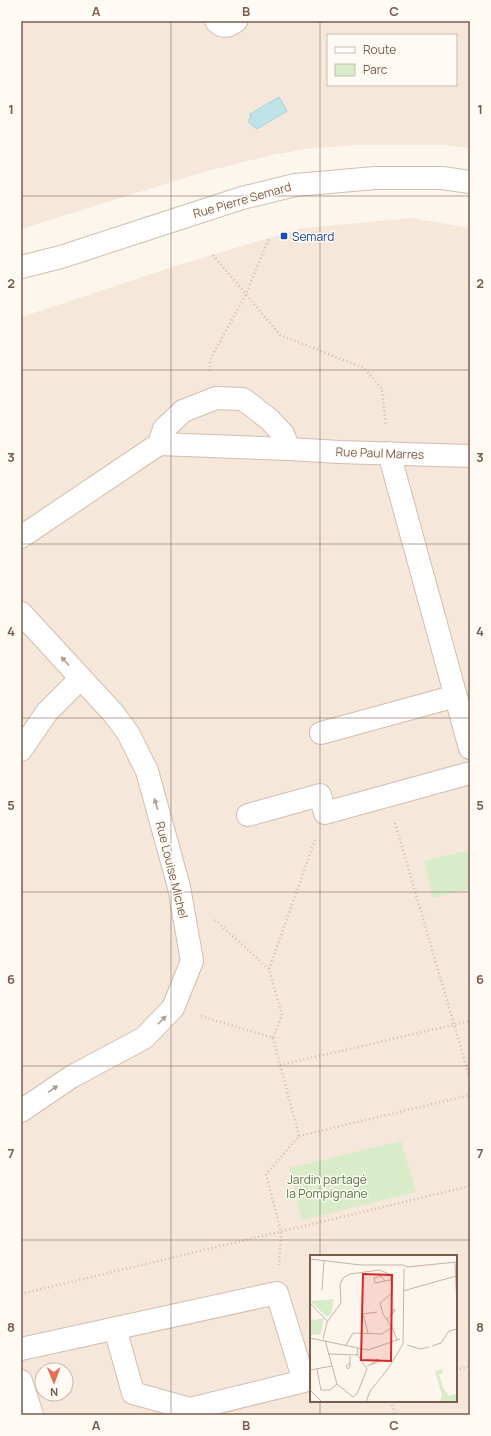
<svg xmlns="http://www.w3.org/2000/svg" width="491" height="1436" font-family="Manrope,sans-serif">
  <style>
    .residential { fill: #f5e8da; fill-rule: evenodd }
    .green { fill: #d8ecc9 }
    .water { fill: #bfe3e8; stroke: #a5d3da }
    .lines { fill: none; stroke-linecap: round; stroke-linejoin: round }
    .minor-casing { stroke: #d1beb0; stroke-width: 24 }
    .path { stroke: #d9b8a5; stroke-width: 2.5; stroke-dasharray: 1 3; stroke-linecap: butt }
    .minor { stroke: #fff; stroke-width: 22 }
    .oneway { fill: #af9d94 }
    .grid { fill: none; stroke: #7a5c4d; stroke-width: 1; stroke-opacity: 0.55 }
    .transit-dot { fill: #1a4fb4; stroke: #fffaf3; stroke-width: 1.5 }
    .labels { text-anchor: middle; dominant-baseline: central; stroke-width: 3; stroke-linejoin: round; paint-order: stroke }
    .street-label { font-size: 12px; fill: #7a5c4d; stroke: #fffaf3 }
    .transit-label { font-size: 12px; fill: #164399; stroke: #fffaf3; text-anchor: start }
    .park-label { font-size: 12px; fill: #537a41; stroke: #fffaf3 }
    .inset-road { fill: none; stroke: #c5b3a7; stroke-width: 1 }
    .view { fill: #d62828; fill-opacity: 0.15; stroke: #d62828; stroke-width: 2 }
    .inset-edge { fill: none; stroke: #7a5c4d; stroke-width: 2 }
    .neatline { fill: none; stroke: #7a5c4d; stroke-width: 1.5 }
    .grid-label { font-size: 13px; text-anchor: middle; font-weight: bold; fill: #7a5c4d }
  </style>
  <rect width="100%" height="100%" fill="#fdf6ec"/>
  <path class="residential" d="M21,21H470V148L444,145H357L306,149L272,155L204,172L21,229ZM328,35H456V85H328Z
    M412,218L470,228V1415H21V317L175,266L302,228ZM311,1256H456V1401H311ZM42,1370H66V1394H42Z"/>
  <path class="green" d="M470,850V889L433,898L424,861Z
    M401,1141L416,1192L302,1220L289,1168Z"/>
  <path class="water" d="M279,97L287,111L257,129L249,123V119L251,117L250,114Z"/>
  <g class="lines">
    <defs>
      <path id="minor" d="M216,21C222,28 229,27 236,21
        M21,267L61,257L242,198L295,185L375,178H442L470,182
        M159,444L164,429L183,411L216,398L243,399L270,420L283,434L289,449
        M389,453L470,748
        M21,537L159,444L289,449L339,452L470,456
        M21,613L114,714L128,733L147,771L179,887L192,961L173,1008L144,1038L71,1077L21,1111
        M321,733L456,696
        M21,750L47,712L81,678
        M248,815L320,795L325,813L470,773
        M21,1349L277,1293L304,1381L190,1409L133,1393L115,1328
        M21,1381L32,1415"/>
    </defs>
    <use href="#minor" class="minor-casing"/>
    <path class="path" d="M213,255L280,335L364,368L382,389L386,426
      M210,371V360L246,294L269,238
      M395,823L470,1079
      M269,969L315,840
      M201,1016L273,1038L282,1015L269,969L215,920
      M273,1038L299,1136L266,1174L281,1232L279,1265
      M280,1065L470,1021
      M299,1136L470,1095
      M21,1294L470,1186
      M456,1370L470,1366
      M391,1401L395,1415"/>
    <use href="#minor" class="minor"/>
  </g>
  <defs><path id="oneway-solid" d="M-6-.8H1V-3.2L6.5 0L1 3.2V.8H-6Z"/></defs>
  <g class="oneway">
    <use href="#oneway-solid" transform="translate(65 661) rotate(-132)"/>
    <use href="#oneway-solid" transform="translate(156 804) rotate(-106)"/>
    <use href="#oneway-solid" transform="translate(162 1020) rotate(-45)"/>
    <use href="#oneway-solid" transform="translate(53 1089) rotate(-35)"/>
  </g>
  <path class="grid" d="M171,21V1415M320,21V1256M21,196H470M21,370H470M21,544H470M21,718H470M21,892H470M21,1066H470M21,1240H470M320,1401V1415"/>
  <rect class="transit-dot" x="280" y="232" width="8" height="8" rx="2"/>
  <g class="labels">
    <g class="street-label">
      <text transform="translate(242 200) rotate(-16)">Rue Pierre Semard</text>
      <text transform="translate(380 453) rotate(2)">Rue Paul Marres</text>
      <text transform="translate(172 870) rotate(76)">Rue Louise Michel</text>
    </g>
    <g class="transit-label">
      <text x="292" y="236">Semard</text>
    </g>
    <g class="park-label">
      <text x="327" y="1179">Jardin partagé<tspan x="327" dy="14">la Pompignane</tspan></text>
    </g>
  </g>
  <g transform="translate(310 1255)">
    <rect width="147" height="147" fill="#fdf6ec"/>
    <path d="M24,44L21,59L17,62L0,46ZM14,63L11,79L0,80V66ZM132,114L133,118L129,119L133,133L139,141L147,139V147H130L132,140L125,116Z" fill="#d8ecc9"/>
    <path class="inset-road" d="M0,4L51,10H93L98,12M145,7L147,53M97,12L147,7M75,26L71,21L64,23L65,28L75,26L81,25M12,35L14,5M93,36L146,21M0,48L17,66M76,65L85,56L84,54L81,60M58,78L53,59L67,57M0,83L58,95L90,84M13,84L17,67L31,48L30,30L33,23L40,19L70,15L79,19L81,25L82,38L70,48L73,59L83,74L87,85M15,85L27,129L43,142L47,139L57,114L47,99L48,93M36,90L43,78L72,79L82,72M97,90L110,94L119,92M122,91L131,88L139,76L147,74M18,99L48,100M40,101V112L38,114L36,111L40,108M57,111L70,106L67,104L61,109M7,114L11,135H20L27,129M0,115L22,111M0,135L12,147M56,147L60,136L78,114L93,89L94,14"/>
    <path class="view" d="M53,19L82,20L81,106L51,105Z"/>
    <rect width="147" height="147" class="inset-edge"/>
  </g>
  <rect width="491" height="1436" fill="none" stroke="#fffaf3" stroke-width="44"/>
  <rect x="327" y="34" width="130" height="52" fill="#fffaf3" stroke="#cabbb1"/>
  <rect x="335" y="47" width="20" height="6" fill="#ffffff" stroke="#cabbb1"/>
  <text x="363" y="54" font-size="12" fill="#7a5c4d">Route</text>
  <rect x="335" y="64" width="20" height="12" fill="#d8ecc9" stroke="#cabbb1"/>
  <text x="363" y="74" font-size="12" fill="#7a5c4d">Parc</text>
  <g transform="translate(54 1382) rotate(179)"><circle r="19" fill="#fffaf3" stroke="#cabbb1"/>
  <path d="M0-3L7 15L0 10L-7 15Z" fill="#e76f51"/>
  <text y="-6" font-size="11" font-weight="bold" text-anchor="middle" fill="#7a5c4d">N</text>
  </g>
  <rect x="22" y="22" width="447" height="1392" class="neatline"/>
  <g class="grid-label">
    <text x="96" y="16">A</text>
    <text x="246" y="16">B</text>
    <text x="394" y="16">C</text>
    <text x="11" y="114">1</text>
    <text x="480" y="114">1</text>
    <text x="11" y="288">2</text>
    <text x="480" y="288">2</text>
    <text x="11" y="462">3</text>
    <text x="480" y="462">3</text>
    <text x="11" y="636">4</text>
    <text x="480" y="636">4</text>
    <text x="11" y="810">5</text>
    <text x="480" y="810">5</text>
    <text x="11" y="984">6</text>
    <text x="480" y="984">6</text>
    <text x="11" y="1158">7</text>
    <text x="480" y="1158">7</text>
    <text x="11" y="1332">8</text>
    <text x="480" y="1332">8</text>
    <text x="96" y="1430">A</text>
    <text x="246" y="1430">B</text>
    <text x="394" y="1430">C</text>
  </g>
</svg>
